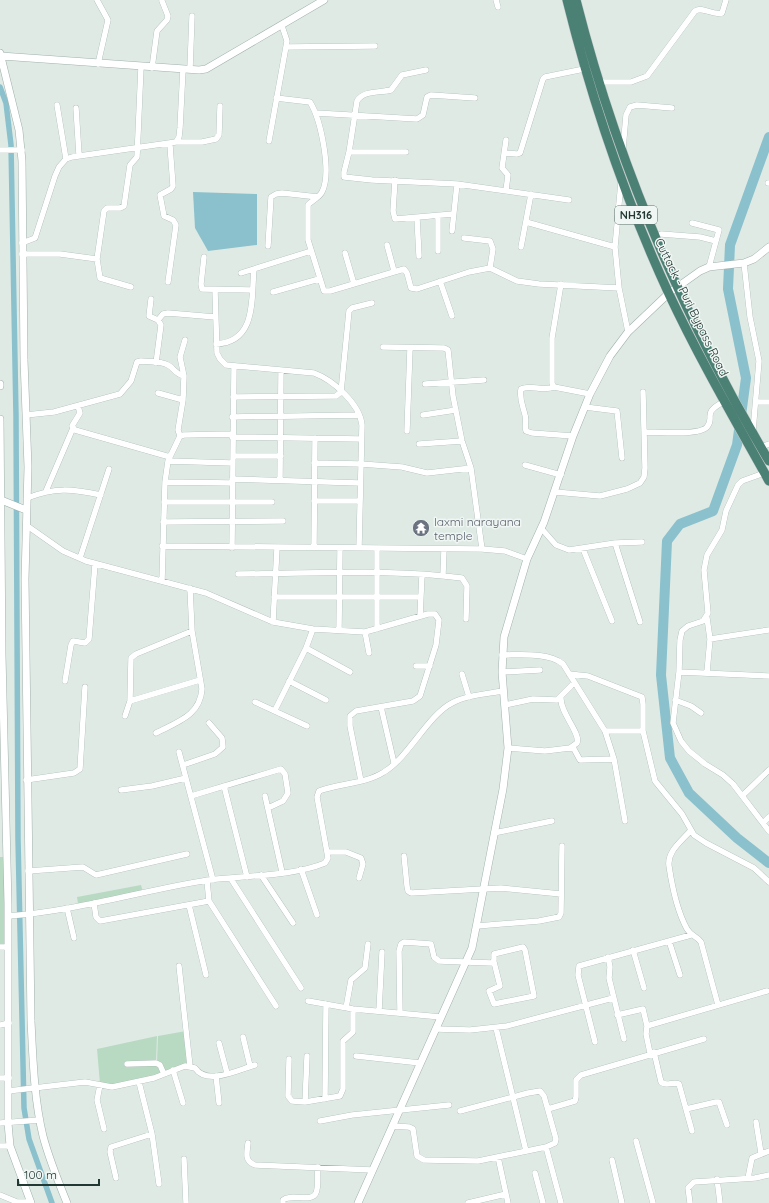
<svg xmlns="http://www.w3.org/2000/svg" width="769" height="1203" font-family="Quicksand,sans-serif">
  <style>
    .green { fill: #b9dac2 }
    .water { fill: #8ac1cc }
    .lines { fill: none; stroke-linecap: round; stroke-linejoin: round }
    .canal { stroke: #8ac1cc; stroke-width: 5.5 }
    .river { stroke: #8ac1cc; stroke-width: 10 }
    .minor-casing { stroke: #a2b1ac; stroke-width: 6 }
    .tertiary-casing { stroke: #a2b1ac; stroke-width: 8 }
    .trunk-casing { stroke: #c1c7c6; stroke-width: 10 }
    .minor { stroke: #fff; stroke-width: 5.5 }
    .tertiary { stroke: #fff; stroke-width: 7 }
    .trunk { stroke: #4b8074; stroke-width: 9 }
    .labels { text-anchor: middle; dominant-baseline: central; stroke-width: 3; stroke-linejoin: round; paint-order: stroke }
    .shield { fill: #f0f6f3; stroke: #5f716d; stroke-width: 1 }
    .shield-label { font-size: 11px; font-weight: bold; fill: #213833 }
    .street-label { font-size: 12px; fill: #213833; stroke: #f0f6f3 }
    .worship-label { font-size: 12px; fill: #5b616d; stroke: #f0f6f3; text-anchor: start }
  </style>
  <rect width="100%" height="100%" fill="#dfeae5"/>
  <path class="green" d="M0,857H4L6,946H0Z
    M141,885L143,892L78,904L77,897Z
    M186,1031L190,1066L164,1073L157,1062L158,1036Z
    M157,1036L156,1062L162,1073L112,1086L100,1084L97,1049Z"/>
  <path class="water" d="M193,192L257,194V245L208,251L195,228Z"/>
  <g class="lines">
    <path class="canal" d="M0,87L6,103L11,145L16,416L18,839L24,1108L29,1139L52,1203"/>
    <path class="river" d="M769,137L730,245L728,289L746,378L737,445L713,511L680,524L667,541L661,675L670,758L689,793L737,838L769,863"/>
    <defs>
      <path id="minor" d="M97,0L108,20L98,64
        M496,0L498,7
        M286,47L375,46
        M152,68L157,31L167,20L168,16L162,1
        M190,69L192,16
        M426,70L402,75L391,90C379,93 364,90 357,101L349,152L344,172V177L372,180L457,184L569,200
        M599,82H631L647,76L695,11C704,6 712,16 722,13L726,0
        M276,98L310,102C321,120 332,173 322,192C319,198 312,200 308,205V240L324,291H330L404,269L407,273L411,288L417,289L469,272L490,268L517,281L539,284L619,288
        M57,105L66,159
        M76,108L79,155
        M316,113L417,119L423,115L427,97L431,95L475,98
        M506,140L502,168L508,175L506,190
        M269,141L287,41L282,26
        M176,142H202L216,139L219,135L220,106
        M623,149L626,115L630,107L637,105L672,108
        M0,150H22
        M349,152H406
        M504,153L517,154L520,153L543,79L545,77L584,69
        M395,180L393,211L395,219L453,214
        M621,182L615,247L619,288L628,332
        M768,183H769
        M417,218L419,256
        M526,222L615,247
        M692,223L719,230L709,267
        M452,231L457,184
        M661,234L700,237L716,241
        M464,238L490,241L493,249L490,268
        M22,243L35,238L55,176L59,167L66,159L72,157L176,142L179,137L180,128L183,69
        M387,245L394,271
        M268,246L271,197L276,194L282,193L318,197
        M521,247L531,194
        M438,251V216
        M345,253L354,284
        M22,254H60L97,259L100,278L131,287
        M204,257L201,284L202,289L252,290
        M97,259L104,211L107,208H120L124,206L130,165L137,157L141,67
        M744,263L750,317L759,361L753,431
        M241,273L311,251
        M440,281L452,316
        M168,282L176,225L173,220L164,216L160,195L171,189L173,186L170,145
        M561,284L552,338V383L554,387L590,394
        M215,290L217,353L220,359L226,365L314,373C333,380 360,404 362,425L359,548
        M273,292L319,279
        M151,299L149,316L158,320L161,325L156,363
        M158,320L163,314L168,313L215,317
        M216,344C257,342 251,299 254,269
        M383,347L444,348L448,350L453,396L462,441L471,468L482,549
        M425,384L484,380
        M554,387C543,392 531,384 521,389C519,399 523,406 525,415C527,420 524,425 526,431L532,433L573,436
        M158,393L183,400
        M233,397L336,396L341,392L349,311L352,308L372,303
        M756,402H769
        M78,406L80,413L72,426L75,430L170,457
        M585,407L617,411L622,458
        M26,415L54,412L120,394L131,381L137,362L141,361C149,362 161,361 168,365C175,369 175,374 184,376
        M423,415L456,410
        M232,417L359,415
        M407,431L410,348
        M645,432C657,432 699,436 707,427C716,416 700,414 725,401
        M180,436L178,430L183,400L184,376L180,357L185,340
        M232,437L361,439
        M419,444L462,441
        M761,447L769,444
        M233,456H281
        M168,461L232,463
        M314,463L361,464L402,467L427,473L471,468
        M525,465L561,475
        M764,473L742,481L738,485L726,511L722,530L707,555L704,570L708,613L703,621L688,626L682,631L680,640L679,672L673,723L681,741L689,751L705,764L723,775L733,784L769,831
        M232,479L360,483
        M280,480L281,370
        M165,482L232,483
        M46,491L73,428
        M555,492L600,496L627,489L640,483L644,477L645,468L643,392
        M27,498C56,487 71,489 101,495
        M314,501H360
        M164,502H272
        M163,522L283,521
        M26,525L63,551L86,561L206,593L273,622L313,629L365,632L428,614H435L439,620L436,645L420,696L413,701L356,711L350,716V726L361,781
        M541,528L556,545L569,550L615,543L642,542
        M615,543L640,622
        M162,546L482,549L505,551L527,559
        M232,548L234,367
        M314,548L315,438
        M377,548V629
        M583,549L612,621
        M80,558L109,469
        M238,574C311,574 390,568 462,578L467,586L466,619
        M443,575L444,549
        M162,581L165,482L168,461L180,436L184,435L232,434
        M274,597H421
        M420,616L422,575
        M707,618L710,639L707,672
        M273,622L277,548
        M339,630L340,548
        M365,632L369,653
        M710,639L769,630
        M306,648L350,672
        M502,655C520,655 548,652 563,664L605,731L614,759L625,821
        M416,666H430
        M502,672L540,670
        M679,672L769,676
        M462,674L469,697
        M569,674L588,676L642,697L643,704V731L655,781L682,814L694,835L706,843L754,868L769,882
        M65,681L71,645L73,641L85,643L89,639L95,564
        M289,681L326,700
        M561,698C560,713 581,733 577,743L570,748
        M675,700L691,706L701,713
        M130,701L200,680
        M255,702L307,726
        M505,705L533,699L557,700L574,683
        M381,707L394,763
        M275,710L306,648L313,629
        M125,716L130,701L131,658L136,654L192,631
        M605,731H643
        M156,733C177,722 200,716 202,689L192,631L190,588
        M508,748L545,751L570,748L574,749L580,760L614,759
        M179,752L213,880
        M183,765L215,754L223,747L222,738L209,723
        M26,780L74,773L80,769L85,687
        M224,786L247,877
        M121,790L152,786L186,778
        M191,796L281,769L285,774L288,793L283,801L268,808
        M265,796L282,872
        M742,796L769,770
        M763,823L769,817
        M691,830C682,841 667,851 669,866C672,886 677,911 687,929C691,936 697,936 701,942L718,1005
        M494,833L552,821
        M327,852H346L361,858L363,864L359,878
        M404,856L407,886L408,891L411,893L501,888L561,894
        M301,869L317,915
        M28,871L83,867L96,875L187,854
        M261,875L293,923
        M231,879L301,988
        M207,881L209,901L276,1006
        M94,903L96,917L100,921L209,901
        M189,905L206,975
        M67,908L74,938
        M8,916C75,911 141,891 208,880C244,875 291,877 325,863L328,858L317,797L319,791C340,783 365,784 384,772C408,758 428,715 452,703C467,695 486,694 503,691
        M477,926L539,921L559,917L561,913L562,846
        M669,941L680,975
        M0,947H8
        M633,950L644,988
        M608,957L610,967L609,978L624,1039
        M179,966L190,1066
        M308,1001L353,1009L441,1017
        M346,1008L351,980L365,968L368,944
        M379,1011L382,952
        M400,1013L399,951L401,944L404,942L431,944L434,957L439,961L492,963L494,960V954L523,947L525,950L534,996L494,1004L489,991L500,986L494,962
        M617,1015L643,1009L647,1026
        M0,1025L9,1023
        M496,1028L526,1151
        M436,1029L470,1030L507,1026L613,998
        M243,1037L250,1066
        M595,1042L578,975L579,966L691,935
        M219,1043L227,1073
        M654,1052L661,1082C666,1087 673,1081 679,1084L692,1131
        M650,1053L646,1034L647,1026L767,991
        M356,1056L420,1063
        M289,1059L288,1096L292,1101L305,1102L340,1096L343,1089V1041L353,1032V1009
        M127,1064L156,1063L160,1065L164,1074
        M173,1070L183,1103
        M216,1076L219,1103
        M0,1078H9
        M139,1082L152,1134L159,1184
        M100,1085L97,1100L104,1129
        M8,1091L85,1082L112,1087L154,1078L185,1066L195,1068C207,1086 238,1070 255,1065
        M325,1099L326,1004
        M305,1102L307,1056
        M548,1109L575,1101L576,1097V1080L581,1075L704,1039
        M686,1109L716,1102H719L727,1125
        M320,1121L352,1115L449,1105
        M756,1122L761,1153
        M0,1123L40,1120
        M392,1126L409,1127L413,1129L417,1156L424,1160L478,1161L546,1147L555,1143L556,1139L544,1096L540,1091L528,1093L460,1111
        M636,1141L653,1203
        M248,1143C247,1153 244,1161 255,1165L372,1170
        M0,1146H10
        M546,1147L561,1203
        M498,1157L508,1203
        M184,1159L186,1203
        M612,1160L622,1203
        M535,1173L543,1203
        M116,1178L110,1152L111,1147L152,1134
        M748,1178L752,1158L769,1151
        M717,1179L720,1203
        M0,1195L17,1202H31
        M283,1203V1200C291,1193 312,1203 316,1193C319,1186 317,1175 318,1167
        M468,1203L506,1194
        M690,1203L688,1188L694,1182L755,1178L769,1175"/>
      <path id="tertiary" d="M0,53L19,130L22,161L24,360L28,467L25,579L31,1021C33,1059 34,1099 43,1136C49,1159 58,1181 67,1203
        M1,56L199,70L206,69L324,0
        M0,384V386
        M0,419L2,655L8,904V1123L10,1146L31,1203
        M1,500L26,510
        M358,1203L472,948L503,789L508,748L502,672L504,637L527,559L544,522L573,436L590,394L610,356L628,332L669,293L700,271L709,267L744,263L754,259L769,247"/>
      <path id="trunk" d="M567,0C592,101 625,199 669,294C699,358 735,420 769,481
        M576,0C617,162 683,317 769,461"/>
    </defs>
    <use href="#minor" class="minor-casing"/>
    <use href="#tertiary" class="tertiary-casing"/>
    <use href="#trunk" class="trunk-casing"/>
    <use href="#minor" class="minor"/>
    <use href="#tertiary" class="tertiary"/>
    <use href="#trunk" class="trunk"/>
  </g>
  <defs>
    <symbol id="temple-disc" viewBox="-11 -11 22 22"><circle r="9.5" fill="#6b7280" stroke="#f0f6f3"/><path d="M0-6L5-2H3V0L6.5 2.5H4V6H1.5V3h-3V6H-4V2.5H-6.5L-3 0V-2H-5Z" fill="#fff"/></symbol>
  </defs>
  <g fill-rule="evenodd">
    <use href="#temple-disc" x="411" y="518" width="20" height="20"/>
  </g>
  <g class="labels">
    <rect class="shield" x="615" y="206" width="42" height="18" rx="3"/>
    <g class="shield-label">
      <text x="636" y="215">NH316</text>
    </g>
    <g class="street-label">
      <text transform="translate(692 307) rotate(64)">Cuttack - Puri Bypass Road</text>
    </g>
    <g class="worship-label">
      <text x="434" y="521">laxmi narayana<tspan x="434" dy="14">temple</tspan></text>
    </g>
  </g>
  <path d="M18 1179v6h81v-6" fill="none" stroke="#213833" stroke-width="2"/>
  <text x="24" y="1179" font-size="12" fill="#213833" stroke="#f0f6f3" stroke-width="3" paint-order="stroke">100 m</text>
</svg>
